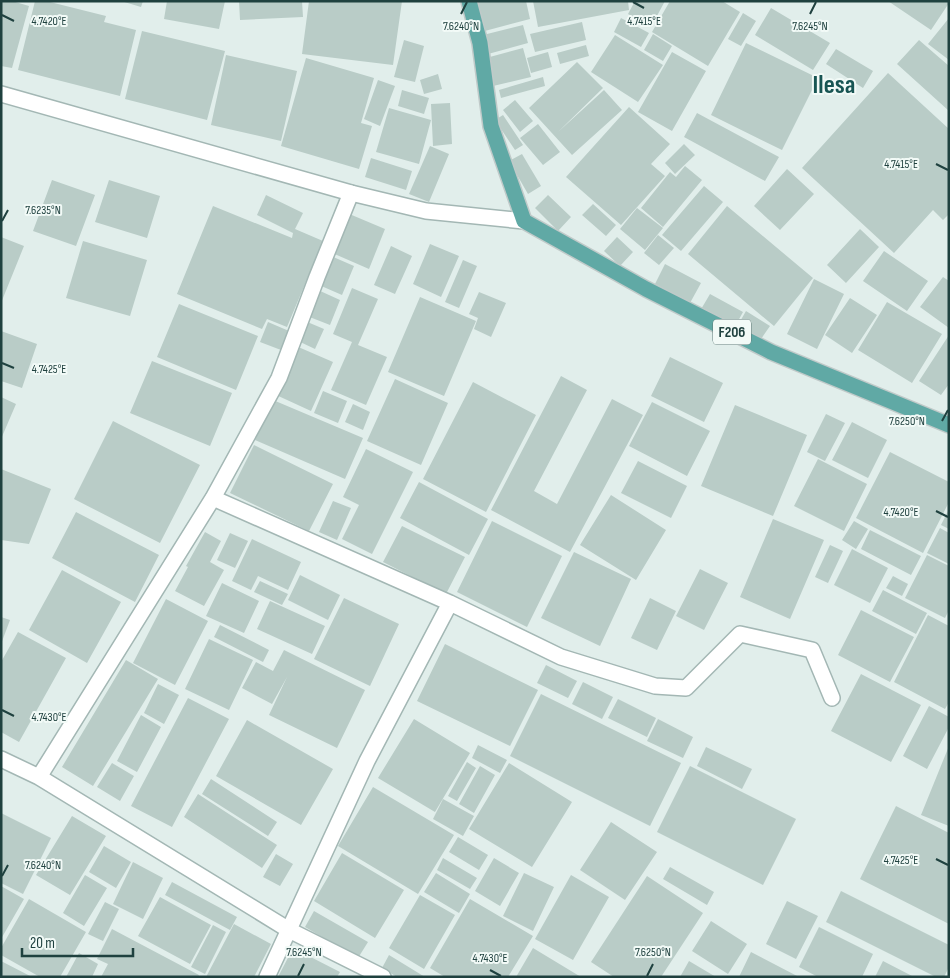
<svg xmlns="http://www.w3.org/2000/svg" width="950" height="978" font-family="'Sofia Sans Condensed',sans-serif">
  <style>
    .building { fill: #b9ccc7 }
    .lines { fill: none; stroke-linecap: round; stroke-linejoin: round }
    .minor-casing { stroke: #a3b7b4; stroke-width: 18 }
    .tertiary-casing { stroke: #a3b7b4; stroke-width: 18 }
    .primary-casing { stroke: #c0cac9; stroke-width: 18 }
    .minor { stroke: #fff; stroke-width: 15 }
    .tertiary { stroke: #fff; stroke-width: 15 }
    .primary { stroke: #60a9a5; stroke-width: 15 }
    .ticks { fill: none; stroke: #1f413f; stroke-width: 2 }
    .labels { text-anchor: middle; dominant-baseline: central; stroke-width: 4; stroke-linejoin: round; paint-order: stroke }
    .shield { fill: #f2faf7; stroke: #5e7876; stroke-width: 1 }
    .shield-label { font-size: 15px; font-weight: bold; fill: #1f413f }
    .town-label { font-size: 26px; font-weight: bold; fill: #185553; stroke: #f2faf7 }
    .ticks-label { font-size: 12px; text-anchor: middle; fill: #1f413f; stroke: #f2faf7; stroke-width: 4; stroke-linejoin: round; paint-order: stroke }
  </style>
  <rect width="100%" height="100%" fill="#e1eeeb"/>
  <path class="building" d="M1,1H12L29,6L12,68L1,66Z
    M35,1H46L106,16L104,22L136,30L120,96L18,70Z
    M121,1H143L141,7Z
    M167,1H225L219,29L164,19Z
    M239,1H302L303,17L240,20Z
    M309,1H402L393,65L302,54Z
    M473,1H526L530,19L481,32Z
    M533,1H628L629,10L538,27Z
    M635,1H665L651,27L628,14Z
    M670,1H722L740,12L708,66L652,32Z
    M888,1H949V3L931,30Z
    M771,8L830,43L813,70L755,35Z
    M743,13L756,21L741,46L728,39Z
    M621,18L649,33L641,47L614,32Z
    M949,18V60L928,44Z
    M582,22L586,40L535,52L530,34Z
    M523,25L528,43L488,54L483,35Z
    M142,31L225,51L207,120L125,99Z
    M653,34L672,46L663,61L644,50Z
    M615,35L663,65L638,102L591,72Z
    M404,40L424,46L415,82L394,77Z
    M919,40L949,66V111L897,64Z
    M746,43L818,78L782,150L711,115Z
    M586,45L589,56L560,64L557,53Z
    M523,48L531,77L493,86L486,58Z
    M836,49L873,71L863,88L826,64Z
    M548,52L552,67L531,73L527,58Z
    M672,52L706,71L672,131L638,112Z
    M226,55L297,71L281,141L211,125Z
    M306,58L374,78L361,123L372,126L359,169L281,146Z
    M577,62L603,88L558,132L604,90L622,110L572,155L529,108Z
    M888,73L949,129V214L943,220L933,210L894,253L802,168Z
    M438,74L442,89L424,94L420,80Z
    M543,77L545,86L501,98L499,90Z
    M378,80L395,86L380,126L364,119Z
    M402,90L429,98L424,114L398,106Z
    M515,100L533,121L520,132L503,110Z
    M450,103L452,144L433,146L431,104Z
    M629,107L670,144L651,164L665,176L621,225L566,177Z
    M389,108L431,120L419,164L376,152Z
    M697,113L779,157L765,181L684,137Z
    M503,115L523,145L515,150L495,120Z
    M538,124L560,152L543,165L520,138Z
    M684,144L695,155L675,174L665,163Z
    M430,146L449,154L429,202L409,194Z
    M522,154L541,186L528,194L509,161Z
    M371,158L412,171L406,190L365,177Z
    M685,166L702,180L663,227L641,208L670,172L676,177Z
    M787,169L814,194L780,230L754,206Z
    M52,180L95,195L76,246L33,231Z
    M109,180L160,196L147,238L95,222Z
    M704,186L723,202L681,251L662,235Z
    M266,195L303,213L295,229L323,241L287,327L267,319L262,329L177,294L213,206L292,238L293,233L257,215Z
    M548,195L571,217L558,231L535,208Z
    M593,204L616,225L606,236L582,215Z
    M727,206L813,278L774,326L688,254Z
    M637,208L663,228L645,250L620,229Z
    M347,213L385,229L369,269L330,252Z
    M860,229L879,247L846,283L827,265Z
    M658,235L674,248L659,265L644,253Z
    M1,237L24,246L1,303Z
    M617,237L633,252L620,266L604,251Z
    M83,241L147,260L130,316L66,298Z
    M430,244L459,256L441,297L413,284Z
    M391,246L412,256L395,294L374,285Z
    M884,251L928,281L907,311L863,281Z
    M331,256L354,266L342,295L319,285Z
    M463,260L477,266L459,308L445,302Z
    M665,264L701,283L690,303L655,284Z
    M943,277L949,281V328L920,307Z
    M814,279L844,294L817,349L787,334Z
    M352,288L378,299L358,345L387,357L366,405L331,390L352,342L333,334Z
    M318,290L340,300L330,325L307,316Z
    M479,292L506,303L491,337L474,329L478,318L469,314Z
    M710,294L743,312L733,330L700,311Z
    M420,297L476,321L444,396L388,372Z
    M850,298L877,315L852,353L825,335Z
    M887,302L942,334L912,383L858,350Z
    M179,304L258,336L236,390L157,357Z
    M746,311L770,326L761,339L738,325Z
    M305,321L324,329L315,349L296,340Z
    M268,322L289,331L281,350L260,342Z
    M1,331L37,344L22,388L1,381Z
    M949,335V384L941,395L919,381Z
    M296,346L333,362L311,411L274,394Z
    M670,357L723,383L704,422L651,396Z
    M152,361L232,393L210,446L130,413Z
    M561,376L587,390L534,491L557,504L612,399L643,415L570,552L491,510Z
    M395,379L448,403L421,465L367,441Z
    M473,382L536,415L486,512L423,479Z
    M323,391L347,401L338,423L314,413Z
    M1,397L16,404L1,439Z
    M273,400L363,438L345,479L255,440Z
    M652,402L710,431L687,476L629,446Z
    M353,404L370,412L363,430L345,422Z
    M735,405L807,435L773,516L701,486Z
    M826,414L845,423L825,461L807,452Z
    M113,421L200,465L160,543L74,499Z
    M852,422L887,440L868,478L832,460Z
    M254,445L333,484L309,531L230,493Z
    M366,449L413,472L372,554L342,539L359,505L343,497Z
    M890,452L949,482V502L923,553L856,518Z
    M818,459L867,484L844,531L794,506Z
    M638,461L687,486L671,518L621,493Z
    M1,469L51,489L29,544L1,540Z
    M419,482L488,519L469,555L400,518Z
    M611,495L666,530L636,580L580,545Z
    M333,501L351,508L337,540L319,532Z
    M949,509V529L941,525Z
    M76,512L159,555L135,602L52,558Z
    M773,519L824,540L790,619L740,597Z
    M492,521L562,556L527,627L457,592Z
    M854,521L868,529L856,549L842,540Z
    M402,526L465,557L446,594L383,562Z
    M940,528L949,533V564L927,553Z
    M870,530L921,556L911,575L861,549Z
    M205,532L221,541L210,562L224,570L204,606L175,591L188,567L186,566Z
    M230,533L248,541L235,568L217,560Z
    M252,539L301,562L288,590L258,576L251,590L232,581Z
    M830,545L843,551L828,583L815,577Z
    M852,549L888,568L870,603L834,585Z
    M574,552L631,579L600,646L541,618Z
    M927,555L949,566V610L945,618L905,598Z
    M700,569L728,583L704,630L676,616Z
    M62,570L121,602L87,663L29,630Z
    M300,575L340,595L328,620L288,600Z
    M893,576L908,584L902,596L886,588Z
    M260,581L288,594L282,605L254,592Z
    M222,583L259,601L244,633L206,616Z
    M883,590L927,613L916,634L872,611Z
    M344,598L399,624L370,686L314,659Z
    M650,598L676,611L657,650L631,638Z
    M166,599L208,621L175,685L133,663Z
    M270,601L325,626L312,654L257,629Z
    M861,610L914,637L890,682L838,655Z
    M928,615L949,626V702L945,709L894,682Z
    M1,617L10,620L1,644Z
    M220,625L269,650L263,662L214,637Z
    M18,632L66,658L19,742L1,732V662Z
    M209,639L253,660L229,710L185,689Z
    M445,644L538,690L510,746L417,701Z
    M284,650L365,690L337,748L269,715L287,677L272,704L242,688L256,662L273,671Z
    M126,660L158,679L93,786L62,767Z
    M546,665L577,681L568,698L537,683Z
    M861,674L921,705L891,762L831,731Z
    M583,682L613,697L602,719L572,704Z
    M158,684L179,695L164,724L144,713Z
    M541,694L681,763L650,826L510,756Z
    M188,698L229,719L172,827L131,806Z
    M618,699L656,718L647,737L608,718Z
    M929,706L949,717V727L927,769L903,756Z
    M141,715L161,727L137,772L117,761Z
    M414,719L470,753L435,812L378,778Z
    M658,719L693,737L683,758L647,741Z
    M247,720L333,769L301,825L216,776Z
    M478,745L507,760L500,773L472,758Z
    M949,746V826L921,815Z
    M706,747L752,769L742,789L697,766Z
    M467,762L476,768L457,801L448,796Z
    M112,763L134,776L120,801L97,787Z
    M509,763L572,802L532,867L469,829Z
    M480,766L495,775L474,813L459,804Z
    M690,766L796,819L763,885L657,832Z
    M211,779L277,822L268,836L202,794Z
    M373,787L454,835L418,894L338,846Z
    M198,794L277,845L262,868L184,817Z
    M443,799L474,816L463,836L433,819Z
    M896,806L949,833V924L860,879Z
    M1,813L51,838L23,894L1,883Z
    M72,816L106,836L70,895L36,875Z
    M611,822L657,852L625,900L580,870Z
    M458,837L488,855L479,870L449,852Z
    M104,846L131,862L116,888L89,872Z
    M342,853L404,890L375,938L314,901Z
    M276,854L293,864L280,886L263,877Z
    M443,858L477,878L470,889L437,870Z
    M494,858L519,873L500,906L475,891Z
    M133,862L163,878L143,919L113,904Z
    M670,867L714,892L707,905L663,879Z
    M436,873L470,894L459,913L424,892Z
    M524,873L554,887L533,931L503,916Z
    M85,875L107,888L84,926L63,913Z
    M571,875L609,897L573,960L535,939Z
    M647,876L703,913L661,977H614L591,962Z
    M172,882L237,917L230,930L165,895Z
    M1,886L24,899L1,939Z
    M841,891L949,945V967L944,977H936L826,922Z
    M420,895L455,915L424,969L389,948Z
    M160,897L211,925L190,964L138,936Z
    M29,899L86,932L60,977H40L1,955V948Z
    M470,899L533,936L508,977H445L430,968Z
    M787,901L818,916L796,959L766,944Z
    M105,902L119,909L103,941L88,934Z
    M314,911L368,942L358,958L305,927Z
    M711,921L747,944L728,974L692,951Z
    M234,924L271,944L254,977H206Z
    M213,925L226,932L205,974L191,967Z
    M819,927L873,954L862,977H818L799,967Z
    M112,929L199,975L198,977H101L108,964L97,959Z
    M293,948L340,972L337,977H278Z
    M533,948L581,977H516Z
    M751,952L799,977H739Z
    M79,953L98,964L92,977H66Z
    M389,955L425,977H397L382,968Z
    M1,961L32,977H1Z
    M689,961L716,977H680Z
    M883,961L914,977H875Z"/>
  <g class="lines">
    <defs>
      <path id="minor" d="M213,498L450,603L561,657L655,686L686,688L740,634L812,650L832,698
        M1,759L39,777L289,930L383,977
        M39,777L213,498L279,378L317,277L351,193
        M267,977L367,761L450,603"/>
      <path id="tertiary" d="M1,94L351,193L426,211L524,221"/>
      <path id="primary" d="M469,1L480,43L491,126L524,221L646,289L771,352L949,425"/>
    </defs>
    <use href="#minor" class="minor-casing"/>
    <use href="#tertiary" class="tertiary-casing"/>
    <use href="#primary" class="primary-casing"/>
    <use href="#minor" class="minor"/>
    <use href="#tertiary" class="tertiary"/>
    <use href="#primary" class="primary"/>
  </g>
  <path class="ticks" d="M633,2L644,8M461,14L467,2M810,14L816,2M2,15L14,21M936,164L948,170M2,221L8,210M2,363L14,368M942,421L948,410M936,511L948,517M2,710L14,716M936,859L948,865M2,876L8,865M490,970L501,976M298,976L304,964M647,976L653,964"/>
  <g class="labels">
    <rect class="shield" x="713" y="319.5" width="38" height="25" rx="4"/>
    <g class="shield-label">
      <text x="732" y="332">F206</text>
    </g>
    <g class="town-label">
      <text x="834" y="85">Ilesa</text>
    </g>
  </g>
  <g class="ticks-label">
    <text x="49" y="25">4.7420°E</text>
    <text x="644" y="25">4.7415°E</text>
    <text x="461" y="30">7.6240°N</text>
    <text x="810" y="30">7.6245°N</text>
    <text x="901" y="168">4.7415°E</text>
    <text x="43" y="214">7.6235°N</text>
    <text x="49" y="373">4.7425°E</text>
    <text x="907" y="425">7.6250°N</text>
    <text x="901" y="516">4.7420°E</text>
    <text x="49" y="721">4.7430°E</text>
    <text x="901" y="864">4.7425°E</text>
    <text x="43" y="869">7.6240°N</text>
    <text x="304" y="956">7.6245°N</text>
    <text x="653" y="956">7.6250°N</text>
    <text x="490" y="962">4.7430°E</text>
  </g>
  <rect width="950" height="978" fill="none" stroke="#1f413f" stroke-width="5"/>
  <path d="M22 948v8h111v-8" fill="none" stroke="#1f413f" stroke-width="2.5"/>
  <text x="30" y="948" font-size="15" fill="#1f413f" stroke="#f2faf7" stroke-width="4" paint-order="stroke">20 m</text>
</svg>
